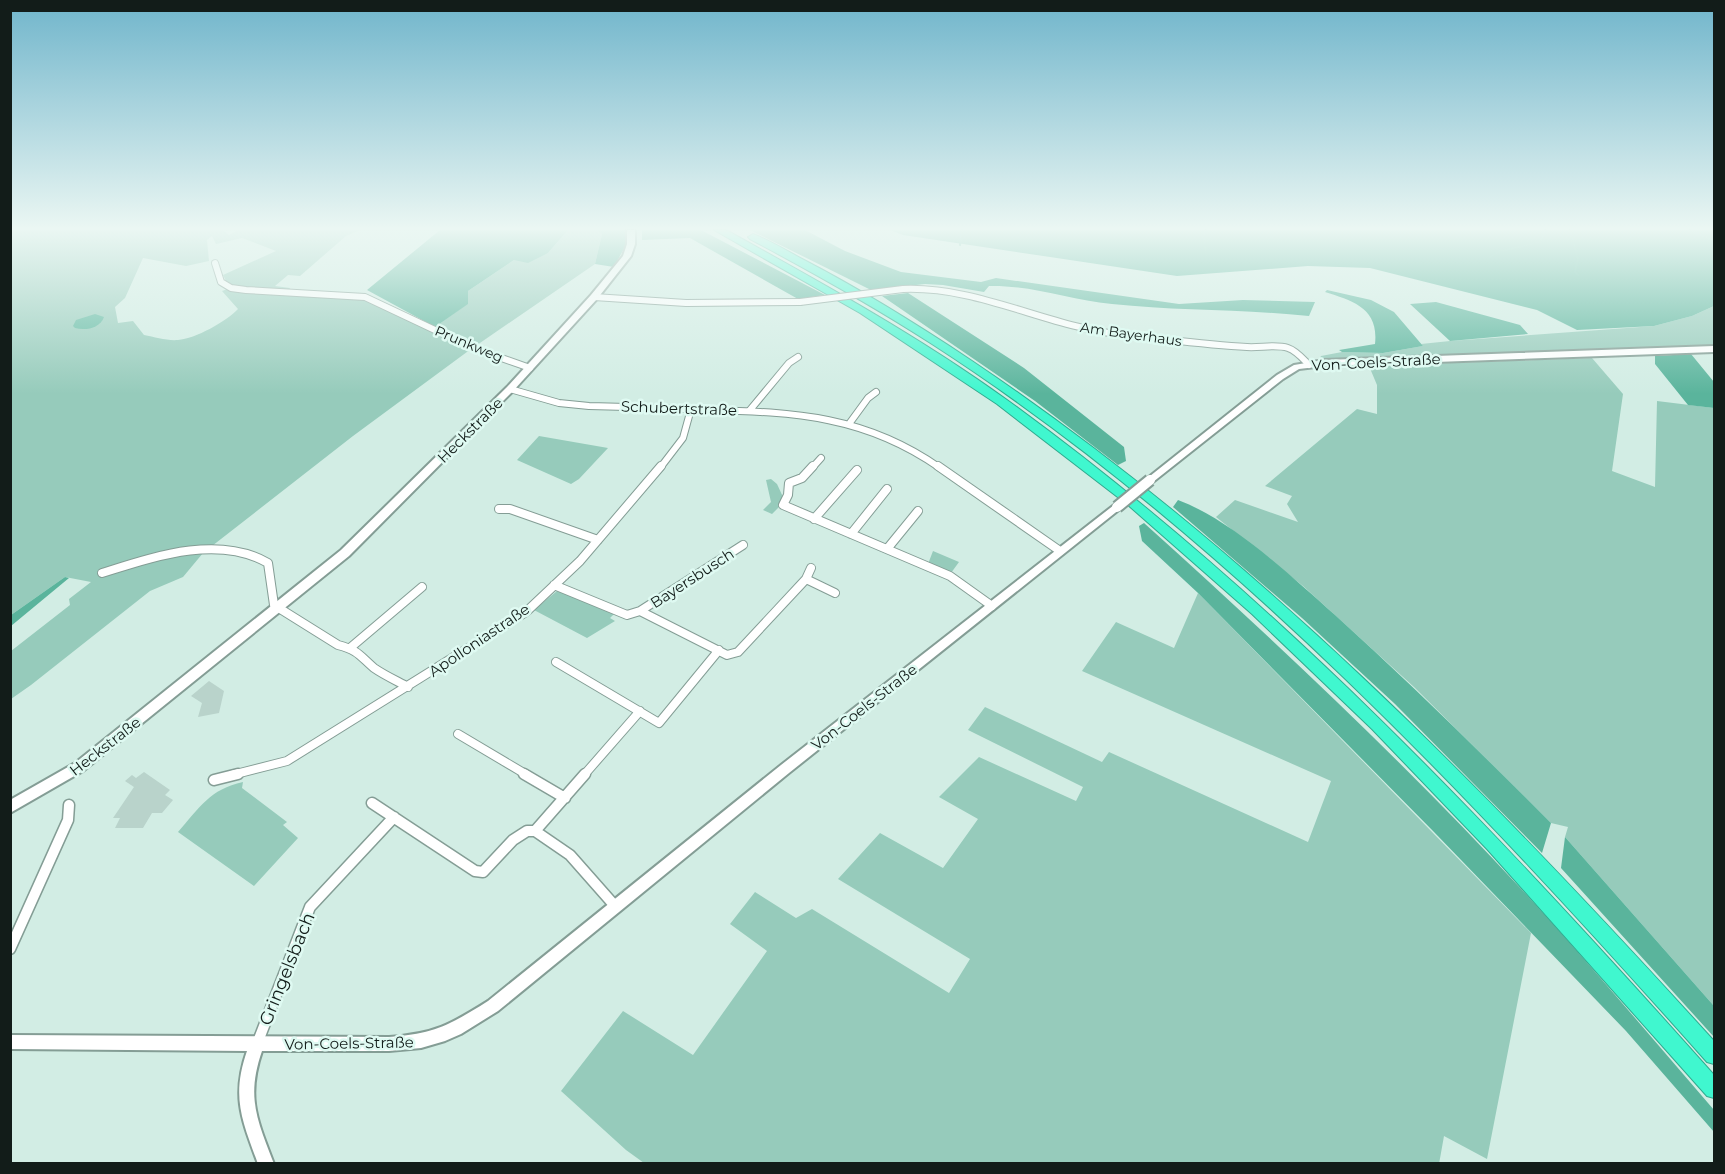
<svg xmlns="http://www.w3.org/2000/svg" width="1725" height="1174" font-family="Montserrat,sans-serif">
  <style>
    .green { fill: #96cbbb; fill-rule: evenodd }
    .forest { fill: #5ab49c }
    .water { fill: #5db79f }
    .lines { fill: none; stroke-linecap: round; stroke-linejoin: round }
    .stream { stroke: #5db79f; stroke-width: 2 }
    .building { fill: #b9d3cb }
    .street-far2-casing { stroke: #849d95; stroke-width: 8 }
    .street-far1-casing { stroke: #849d95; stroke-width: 10 }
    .street-casing { stroke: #849d95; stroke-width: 13 }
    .secondary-casing { stroke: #849d95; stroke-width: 4 }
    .highway-casing { stroke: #30aa8f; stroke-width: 2 }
    .street-far2 { stroke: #fff; stroke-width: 6 }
    .street-far1 { stroke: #fff; stroke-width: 8 }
    .street { stroke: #fff; stroke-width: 10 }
    .secondary { fill: #fff; fill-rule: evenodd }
    .highway { fill: #40f7cf; fill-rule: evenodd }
    .street-bridge-casing { stroke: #849d95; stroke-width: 8; stroke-linecap: butt }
    .secondary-bridge-casing { stroke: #849d95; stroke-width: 14; stroke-linecap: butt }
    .street-bridge { stroke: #fff; stroke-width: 6 }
    .secondary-bridge { stroke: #fff; stroke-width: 10 }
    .labels { text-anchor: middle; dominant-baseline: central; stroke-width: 5; stroke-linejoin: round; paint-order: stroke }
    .far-street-label { font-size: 14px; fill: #121c19; stroke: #dffaf2 }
    .street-label { font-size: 15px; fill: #121c19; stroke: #dffaf2 }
    .near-street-label { font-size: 18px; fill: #121c19; stroke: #dffaf2 }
  </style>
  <rect width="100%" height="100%" fill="#d2ede4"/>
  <path class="green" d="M11,230H223L229,235L238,230H360L346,236L300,276L288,275L275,286L290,288L286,295H347L368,301L471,349L353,436L203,553L183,577L150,591L31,685L11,699V651L70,605L69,599L91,582L65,577L11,615ZM212,236L216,244L242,238L276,251L223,275L227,283L233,287L222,291L238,309C227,321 195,339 178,340C167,341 155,337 144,335L133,321L118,323L115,307L125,298L143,258L186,266L209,261L207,240Z
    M568,230H597L602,234L595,264L477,345L435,327L467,304L468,291L514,260L548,253Z
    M1714,306V345L1319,360L1321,356L1342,352L1383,353L1423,346L1421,344L1450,341L1654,326L1692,316Z
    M1592,358L1623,394L1612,471L1655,487L1657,401L1714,408V1006L1565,837L1568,827L1551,823L1414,687L1303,586L1216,517L1235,500L1298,522L1287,504L1292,496L1265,486L1357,409L1377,414V385L1369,366Z
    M539,436L608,448L579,479L571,484L517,460Z
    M771,479L777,484L783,497L779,507L772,514L763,510L771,502L766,480Z
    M933,551L959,562L951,573L928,564Z
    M557,591L615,613L610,618L615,621L587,638L534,610Z
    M1198,593L1531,933L1487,1159L1444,1136L1439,1164L644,1163L626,1150L561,1091L623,1011L693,1055L767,951L730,924L755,892L796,918L812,909L949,993L970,959L838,879L880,833L943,868L978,819L939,797L979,757L1076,801L1083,787L968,730L985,707L1102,762L1109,752L1308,842L1331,781L1082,671L1116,622L1174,648Z
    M243,782L242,788L287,822L283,825L298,838L254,886L178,832C199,808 210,789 243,782Z"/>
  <path class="forest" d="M440,230H568L548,253L528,263L514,260L468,291V304L435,327L367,290Z
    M597,230H627L628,241L614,267L595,264L602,234Z
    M642,230H701L825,295L798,299L690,238L642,240Z
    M750,230H805L845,251L901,272L981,282L996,278L1179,304L1243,300L1315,302L1309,316C1243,309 1177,311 1112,304C1069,300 1033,285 989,286L984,292L943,285L925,284L871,290Z
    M890,230H1714V306L1692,316L1654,326L1577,330L1537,310L1370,268L1308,266L1177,276L903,235Z
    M1327,290L1371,300L1394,312L1423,346L1383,353L1342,352L1339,350L1375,344C1379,308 1353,301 1325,292Z
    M908,293L1024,368L1124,447L1126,461L1118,465L1035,401L882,296Z
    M1436,302L1520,325L1528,334L1450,341L1410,304Z
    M1691,354L1714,382V408L1688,405L1655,364V356Z
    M1178,500C1232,520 1291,576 1335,615C1409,682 1480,752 1551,823L1542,853L1395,704L1302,618L1173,507Z
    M1144,523C1275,641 1404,762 1524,892C1589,963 1651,1037 1714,1110V1132L1626,1031L1434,832L1198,593L1142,541L1139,526Z
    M65,577L69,578L11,626V615Z
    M1565,837L1714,1006V1037L1561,868Z"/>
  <path class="water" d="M95,314L104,317C100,328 86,331 75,328L73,326L76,320Z"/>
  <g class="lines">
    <path class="stream" d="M1206,230L1204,235L1206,255
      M1570,230L1578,259L1575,272L1578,275
      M1690,230L1714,241
      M1052,236L1060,230
      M960,245L962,230
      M1490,257L1498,252L1540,242L1545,230"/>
  </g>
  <path class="building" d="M209,681L224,691L219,713L198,717L202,703L191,696Z
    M144,772L170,790L165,795L173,800L162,813H152L143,828H115L120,818H113L134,787L125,781L132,775L136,778Z"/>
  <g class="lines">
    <defs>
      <path id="street-far2" d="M215,263L221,282L231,288L246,290L365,297L473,348L530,368
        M903,289C980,286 1049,328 1125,335C1165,339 1206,345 1247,347C1260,348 1276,344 1288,348C1297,351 1303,359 1309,365
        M594,297L686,303L800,302
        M510,389L559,403L589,406C629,407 669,408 708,410C795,412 866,416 940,468
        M750,410L789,363L798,357
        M849,424L868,398L876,392
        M660,468L683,438L691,409
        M812,468L821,458"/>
      <path id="street-far1" d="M813,466L802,478L789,483L788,495L783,505L950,576L992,606
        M938,466L1060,551
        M499,509H510L598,540
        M814,519L857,470
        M851,534L887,489
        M887,549L918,511
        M102,573C153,557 218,534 268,563L274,605L338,645C358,650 360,656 374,668C384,675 397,681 408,687
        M806,579L835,593
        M554,585L627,615L640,611L727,655L738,652L806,579L811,568
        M640,611L743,545
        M350,648L422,587
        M556,662L659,723L719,650
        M458,734L527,775
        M232,775L287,761L526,612L580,561L661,466
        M584,775L640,711"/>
      <path id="street" d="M524,774L565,798
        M585,774L535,831L570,855L615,906
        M214,780L238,774
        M372,803L475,871L483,872L513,840L527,831H535
        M10,949L68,820L69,805
        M257,1044L310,907L394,817"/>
      <path id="secondary" d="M627,230H635V244L631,256L597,299L513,391L349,556L83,771L10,813V800L75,763L341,550L507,387L591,295L623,256L627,244Z
        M1714,346V352L1324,366L1299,369L1283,379L1153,482H1147L1145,480L1277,375L1294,365L1324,360Z
        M1117,504L1120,505L1122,507L1120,509L789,773L498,1011L461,1034L445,1041L421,1048L389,1051H262C246,1097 257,1120 274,1164H258C242,1120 231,1097 247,1051L10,1049V1035L389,1037C434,1034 450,1025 488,1001L781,765L1114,505Z"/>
      <path id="highway" d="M714,230H726C822,283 918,336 1007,400C1273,593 1497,831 1714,1075V1098L1707,1096L1487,849L1372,729L1252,614L1128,505L997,404L860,313Z
        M753,234C771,241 787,251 804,260C862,290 918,325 972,361C1252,549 1489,793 1714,1041V1064L1707,1062C1476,802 1226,534 932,344C873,306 812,272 750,239L748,237Z"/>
    </defs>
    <use href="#street-far2" class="street-far2-casing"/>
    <use href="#street-far1" class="street-far1-casing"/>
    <use href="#street" class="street-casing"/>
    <use href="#secondary" class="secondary-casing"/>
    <use href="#highway" class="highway-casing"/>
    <use href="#street-far2" class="street-far2"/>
    <use href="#street-far1" class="street-far1"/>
    <use href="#street" class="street"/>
    <use href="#secondary" class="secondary"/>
    <use href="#highway" class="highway"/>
    <defs>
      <path id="street-bridge" d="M800,302L903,289"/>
      <path id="secondary-bridge" d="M1117,507L1150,480"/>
    </defs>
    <use href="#street-bridge" class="street-bridge-casing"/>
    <use href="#secondary-bridge" class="secondary-bridge-casing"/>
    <use href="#street-bridge" class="street-bridge"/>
    <use href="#secondary-bridge" class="secondary-bridge"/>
  </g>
  <linearGradient id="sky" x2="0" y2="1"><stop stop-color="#70b5cb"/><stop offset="0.58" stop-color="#ebf7f3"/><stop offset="1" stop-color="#ebf7f3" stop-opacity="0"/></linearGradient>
  <rect width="1725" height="394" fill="url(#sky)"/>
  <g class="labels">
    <g class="far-street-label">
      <text transform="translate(1131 334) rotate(8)">Am Bayerhaus</text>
      <text transform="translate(469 344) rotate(23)">Prunkweg</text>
    </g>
    <g class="street-label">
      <text transform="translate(1376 362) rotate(-3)">Von-Coels-Straße</text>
      <text transform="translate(679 408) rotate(2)">Schubertstraße</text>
      <text transform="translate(470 430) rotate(-45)">Heckstraße</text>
      <text transform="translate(692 578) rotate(-33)">Bayersbusch</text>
      <text transform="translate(479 640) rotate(-34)">Apolloniastraße</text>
      <text transform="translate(864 707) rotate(-38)">Von-Coels-Straße</text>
      <text transform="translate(105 746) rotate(-38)">Heckstraße</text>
      <text transform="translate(349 1043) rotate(-1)">Von-Coels-Straße</text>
    </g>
    <g class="near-street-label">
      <text transform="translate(287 969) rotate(-68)">Gringelsbach</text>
    </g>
  </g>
  <rect width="1725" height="1174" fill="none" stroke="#121c19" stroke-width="24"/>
</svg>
